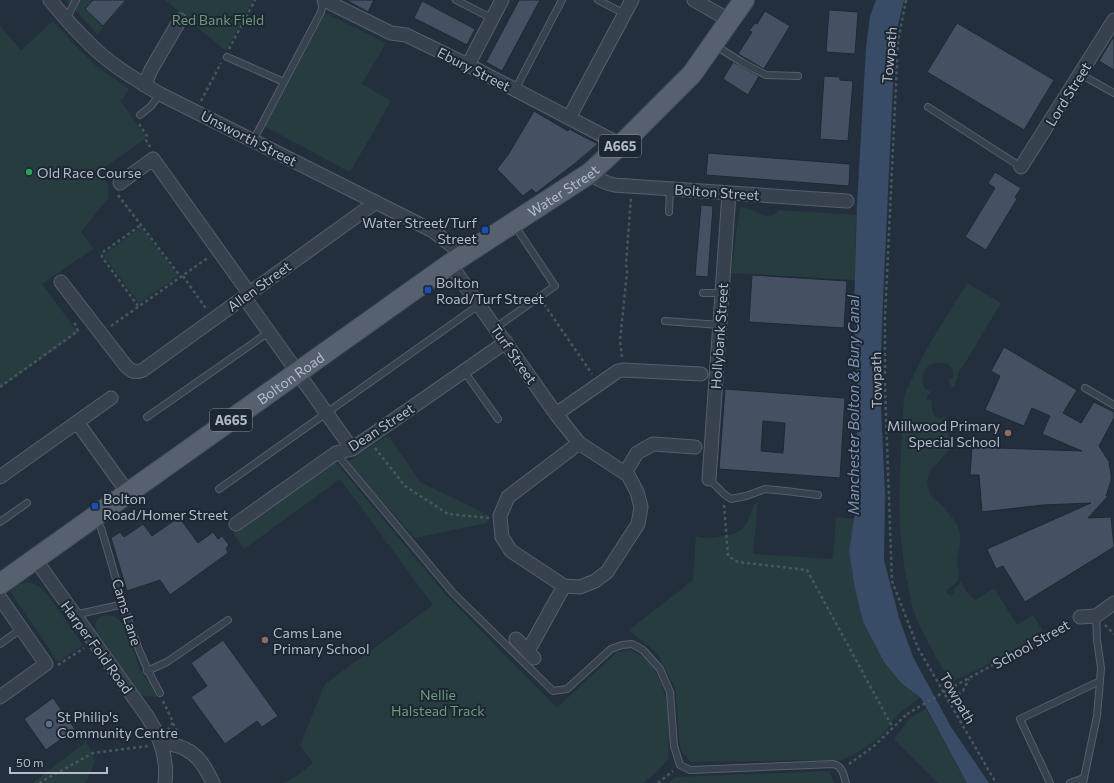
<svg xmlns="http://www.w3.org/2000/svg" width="1114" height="783" font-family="Commissioner,sans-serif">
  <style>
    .green { fill: #263c3f }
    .water { fill: #394c67 }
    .building { fill: #455162; stroke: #1f2835; fill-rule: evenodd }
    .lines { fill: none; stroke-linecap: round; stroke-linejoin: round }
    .service-casing { stroke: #565f6c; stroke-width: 8 }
    .minor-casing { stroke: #565f6c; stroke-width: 15 }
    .primary-casing { stroke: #414a57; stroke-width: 22 }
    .path { stroke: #44595c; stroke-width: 2.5; stroke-dasharray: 3 3; stroke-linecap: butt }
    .service { stroke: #38414e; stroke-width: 6 }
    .minor { stroke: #38414e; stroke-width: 13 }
    .primary { stroke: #56606e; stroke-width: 20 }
    .path-bridge { stroke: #44595c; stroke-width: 2.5; stroke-dasharray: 3 3; stroke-linecap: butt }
    .leisure-dot { fill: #2e9e5b; stroke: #1d2633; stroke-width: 1.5 }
    .transit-dot { fill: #1a4fb4; stroke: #1d2633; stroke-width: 1.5 }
    .education-dot { fill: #8d6e63; stroke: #1d2633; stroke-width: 1.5 }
    .service-dot { fill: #5c6f8a; stroke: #1d2633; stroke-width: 1.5 }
    .labels { text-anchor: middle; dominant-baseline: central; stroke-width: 4; stroke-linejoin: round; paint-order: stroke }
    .shield { fill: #1d2633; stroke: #878f9c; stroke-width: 1 }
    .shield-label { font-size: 13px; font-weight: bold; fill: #b4bcc9 }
    .park-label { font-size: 14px; fill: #6b9a76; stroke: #1d2633 }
    .street-label { font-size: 14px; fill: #b4bcc9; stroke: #1d2633 }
    .poi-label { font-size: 14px; fill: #b4bcc9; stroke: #1d2633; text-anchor: start }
    .water-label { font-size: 15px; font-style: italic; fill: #7c92b1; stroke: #1d2633 }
  </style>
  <rect width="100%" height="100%" fill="#242f3e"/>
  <path class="green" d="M66,0H128L97,34Z
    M165,0H253L226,51Z
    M321,11L386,43L362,84L391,101L350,172L262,125Z
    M53,21L68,38L95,65L129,89L121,101L146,138L98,172L108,184V198L81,232L93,249L42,284L78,333L0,388V26L21,50Z
    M740,207C743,207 747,208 750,209C763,213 766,223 779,210L856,215L855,280L731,273Z
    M141,227L178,276L139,303L105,257V254Z
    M967,283L1001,303L962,368H960L954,387H951L949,380L953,377C957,353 911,360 925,389L931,392L927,396V399L931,400C932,408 932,424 945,416L950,423C946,431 949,437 954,444L937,464L931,469L928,476L927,483L929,491L932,497L944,507L957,524L960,533V541L957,559L959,579L951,587L947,589V594L951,596L954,594V589L961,582L968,594L975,600L994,588L1017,625L1033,615L1044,633L979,669L951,682C937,659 924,637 914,612C911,604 910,594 908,586C894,524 901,460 904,397L906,391L927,348Z
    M388,435L420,482L488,515L487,523L415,538L347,462Z
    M333,459L447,596L557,708L617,652L630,650C635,653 642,655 646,660C672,685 669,725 668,759L658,771L643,783H283L297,776L313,763L300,745L325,684L433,605L340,479L244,549L233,533Z
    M758,503L753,554L833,559L836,517L854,519L849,551L854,584L863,622L884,662L901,683L920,698L899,713L880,737L863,749L843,760L691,762L681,751L679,738L678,717L675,688L657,653L629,630L693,580L696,536C704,539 710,538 718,537C745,533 746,528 754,504Z
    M29,582L38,586L47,594L83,645L58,662L10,591L19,584Z
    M106,615L113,616L119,620L125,626L139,667L158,698L141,695L101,638L95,628L96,621L99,617Z
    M926,709L967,783H938L894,739L910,718Z
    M86,742C99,762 95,763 85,783H32Z
    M829,771L834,783H668L676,777Z"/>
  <path class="water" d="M876,0H904L898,25L894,62L883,299L880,383L885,495L884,560L899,618L913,657L951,727L989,783H967L921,698L901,683L884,662L863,622L854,584L849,551L855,512L858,402L854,309L857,205L866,48L870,16Z"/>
  <path class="building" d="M93,0H126L103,26L85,9Z
    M346,0H374L368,12Z
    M519,0H540L502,71L486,62Z
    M422,1L475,29L467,45L414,18Z
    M829,10L858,12L855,54L826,52Z
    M765,11L790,26L764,69L738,54L752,32L749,31L755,23L757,24Z
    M957,23L1054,80L1024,130L927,72Z
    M1114,36V70L1099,61Z
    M733,62L759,76L748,95L723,79Z
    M824,76L840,77V80L853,81L848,141L820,139Z
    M534,111L568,131L569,129L598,144L573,165L536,193L532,189L523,196L497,169L508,155Z
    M708,153L850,164L849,186L706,175Z
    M995,172L1021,188L1015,197L1017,199L986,250L965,237L995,188L988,183Z
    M701,205L713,206L708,277L695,276Z
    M752,275L847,281L844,328L749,322Z
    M1004,347L1077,390L1063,413L1081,423L1094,402L1114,412V418L1099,446L1110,463H1109L1111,475V481L1106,496L1109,495L1088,518L1111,517L1114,547L1025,602L1003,566L996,569L987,549L1091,503L1043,505L982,512L979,475H970L972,447L1082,451L1042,434L1050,416L1032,408L1024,426L985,410L1000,376L991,371Z
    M725,389L845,398L840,478L719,469ZM763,421L785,423L783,453L761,451Z
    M179,517L198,543L213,532L218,539L222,536L229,545L226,548L228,553L170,595L160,580L127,591L111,538L120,532L124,537L143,524L152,536Z
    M223,640L278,716L262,727L257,721L225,744L191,697L207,686L191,663Z
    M53,698L75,729L46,750L24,719Z"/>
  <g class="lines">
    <defs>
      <path id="service" d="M456,0L493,19
        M598,0L625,14
        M66,19L76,0
        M716,46L743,63L766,75L798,76
        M227,57L284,82
        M1080,74L1114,93
        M515,90L562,0
        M928,107L1021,167
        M140,115L151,106L160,94
        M253,141L321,12L322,7L321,0
        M669,212L670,189
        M703,293H722
        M665,321L720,325
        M495,328L555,286L515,226
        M464,371L498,419
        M1085,388L1114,405
        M147,417L269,332
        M336,453L453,593L553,691L567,689L611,649L622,645L632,644L643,650L660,669L670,692L674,746L680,765L690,770L833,764C843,766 843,774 846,783
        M709,479L724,494L731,499L746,496L765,489L786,491L818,495
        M219,489L479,305
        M0,522L27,503
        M101,528C118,583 131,644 160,693
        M74,615L124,604
        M0,644L21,629
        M147,671L167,662L228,620
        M1050,783L1020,719L1100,681
        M1070,783L1084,778
        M1083,783L1097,716L1100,681L1101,668L1097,640L1096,616"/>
      <path id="minor" d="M50,0C61,13 72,27 85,39C106,62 133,78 160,94L433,231L455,248L462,256
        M324,0L391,33L406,35L468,65L621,145
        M694,0L729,20
        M468,65L502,0
        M144,85L152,68L180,20
        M569,118L632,0
        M1021,167L1114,20
        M590,173C598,179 604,183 614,185L847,201
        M120,183L153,159L249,293
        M450,264L556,414L579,443L628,475L637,492L641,507L638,524L607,572L595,581L580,587L564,586L511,551L502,537L500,516L508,497L579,443
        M61,282L126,366C132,372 136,373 143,370L376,202
        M244,297L352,449
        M556,414L618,371L623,370L701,374
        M77,422L128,493
        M625,473L637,453L653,444L695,447
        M0,477L111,398
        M709,479L729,193
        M236,524L336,453L352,449L506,342
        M35,559L147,716C160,736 168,759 165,783
        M0,598L46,664L0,697
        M1080,617L1096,616L1114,603
        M516,639L534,658
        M528,651L564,586
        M161,742C169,744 178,745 185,749C199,755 207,770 213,783"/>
      <g id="primary">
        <path id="s1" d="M0,584L450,264L590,173L631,135L692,74L744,0"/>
      </g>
    </defs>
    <use href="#service" class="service-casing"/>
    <use href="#minor" class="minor-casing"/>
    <use href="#primary" class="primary-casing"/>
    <path class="path" d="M906,0L898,42L885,317V388L892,581L918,648L996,783
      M229,49L255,0
      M201,101L221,63
      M139,124L147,136L146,140L150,147
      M118,195L180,276
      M183,276L207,310
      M544,304L592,374
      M138,306L102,257V253L141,225
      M111,326L209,257
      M622,357L620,341L627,272L626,264L631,197
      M0,387L78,331L73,320
      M375,448L405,486L448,514L489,518
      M724,505L728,556L738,562L807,570L893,728
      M1105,625L1114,634
      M58,665L84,648
      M949,689L1069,623
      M163,701L173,722L168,730
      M948,701L963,691L969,679
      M173,723L178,733
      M849,764L874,746L907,714
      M39,783L93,753L148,746
      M658,783L673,771"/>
    <use href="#service" class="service"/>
    <use href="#minor" class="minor"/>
    <use href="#primary" class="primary"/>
    <path class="path-bridge" d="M907,714L949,689"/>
  </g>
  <circle class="leisure-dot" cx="29" cy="172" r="4"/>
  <g class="transit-dot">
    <rect x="481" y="226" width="8" height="8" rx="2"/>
    <rect x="424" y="286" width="8" height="8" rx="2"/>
    <rect x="91" y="502" width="8" height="8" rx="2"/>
  </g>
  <g class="education-dot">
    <circle cx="1008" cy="433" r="4"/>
    <circle cx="265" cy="640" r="4"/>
  </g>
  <circle class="service-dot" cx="49" cy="724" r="4"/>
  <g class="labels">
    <g class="shield">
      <rect x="599" y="135" width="42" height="22" rx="3"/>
      <rect x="210" y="409" width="42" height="22" rx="3"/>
    </g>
    <g class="shield-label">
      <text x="620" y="146">A665</text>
      <text x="231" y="420">A665</text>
    </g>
    <g class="park-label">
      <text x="218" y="19">Red Bank Field</text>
      <text x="438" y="694">Nellie<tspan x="438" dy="16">Halstead Track</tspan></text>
    </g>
    <g class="street-label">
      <text transform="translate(889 55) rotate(-85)">Towpath</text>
      <text transform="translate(474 69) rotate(27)">Ebury Street</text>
      <text transform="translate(1068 94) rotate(-58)">Lord Street</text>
      <text transform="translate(249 138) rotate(27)">Unsworth Street</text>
      <text stroke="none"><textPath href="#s1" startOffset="687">Water Street</textPath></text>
      <text transform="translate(717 192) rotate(4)">Bolton Street</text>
      <text transform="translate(259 286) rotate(-36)">Allen Street</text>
      <text transform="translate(719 336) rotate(-86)">Hollybank Street</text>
      <text transform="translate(514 354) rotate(55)">Turf Street</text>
      <text stroke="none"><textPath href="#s1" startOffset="356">Bolton Road</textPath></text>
      <text transform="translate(876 380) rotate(-91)">Towpath</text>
      <text transform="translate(381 427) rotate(-33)">Dean Street</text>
      <text transform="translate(127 612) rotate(73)">Cams Lane</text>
      <text transform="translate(1031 644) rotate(-29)">School Street</text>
      <text transform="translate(97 647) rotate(54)">Harper Fold Road</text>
      <text transform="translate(958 698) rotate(60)">Towpath</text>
    </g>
    <g class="poi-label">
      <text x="37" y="172">Old Race Course</text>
      <text x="477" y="222" text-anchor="end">Water Street/Turf<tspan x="477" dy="16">Street</tspan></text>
      <text x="436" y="282">Bolton<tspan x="436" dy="16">Road/Turf Street</tspan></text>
      <text x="1000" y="425" text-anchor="end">Millwood Primary<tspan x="1000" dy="16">Special School</tspan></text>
      <text x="103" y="498">Bolton<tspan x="103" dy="16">Road/Homer Street</tspan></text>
      <text x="273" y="632">Cams Lane<tspan x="273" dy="16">Primary School</tspan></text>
      <text x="57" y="716">St Philip's<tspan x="57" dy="16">Community Centre</tspan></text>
    </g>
    <g class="water-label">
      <text transform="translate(853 405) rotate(-90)">Manchester Bolton &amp; Bury Canal</text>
    </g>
  </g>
  <path d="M10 767v6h97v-6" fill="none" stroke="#b4bcc9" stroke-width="2"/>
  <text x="16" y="767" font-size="12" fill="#b4bcc9" stroke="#1d2633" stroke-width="3" paint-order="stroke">50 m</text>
</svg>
